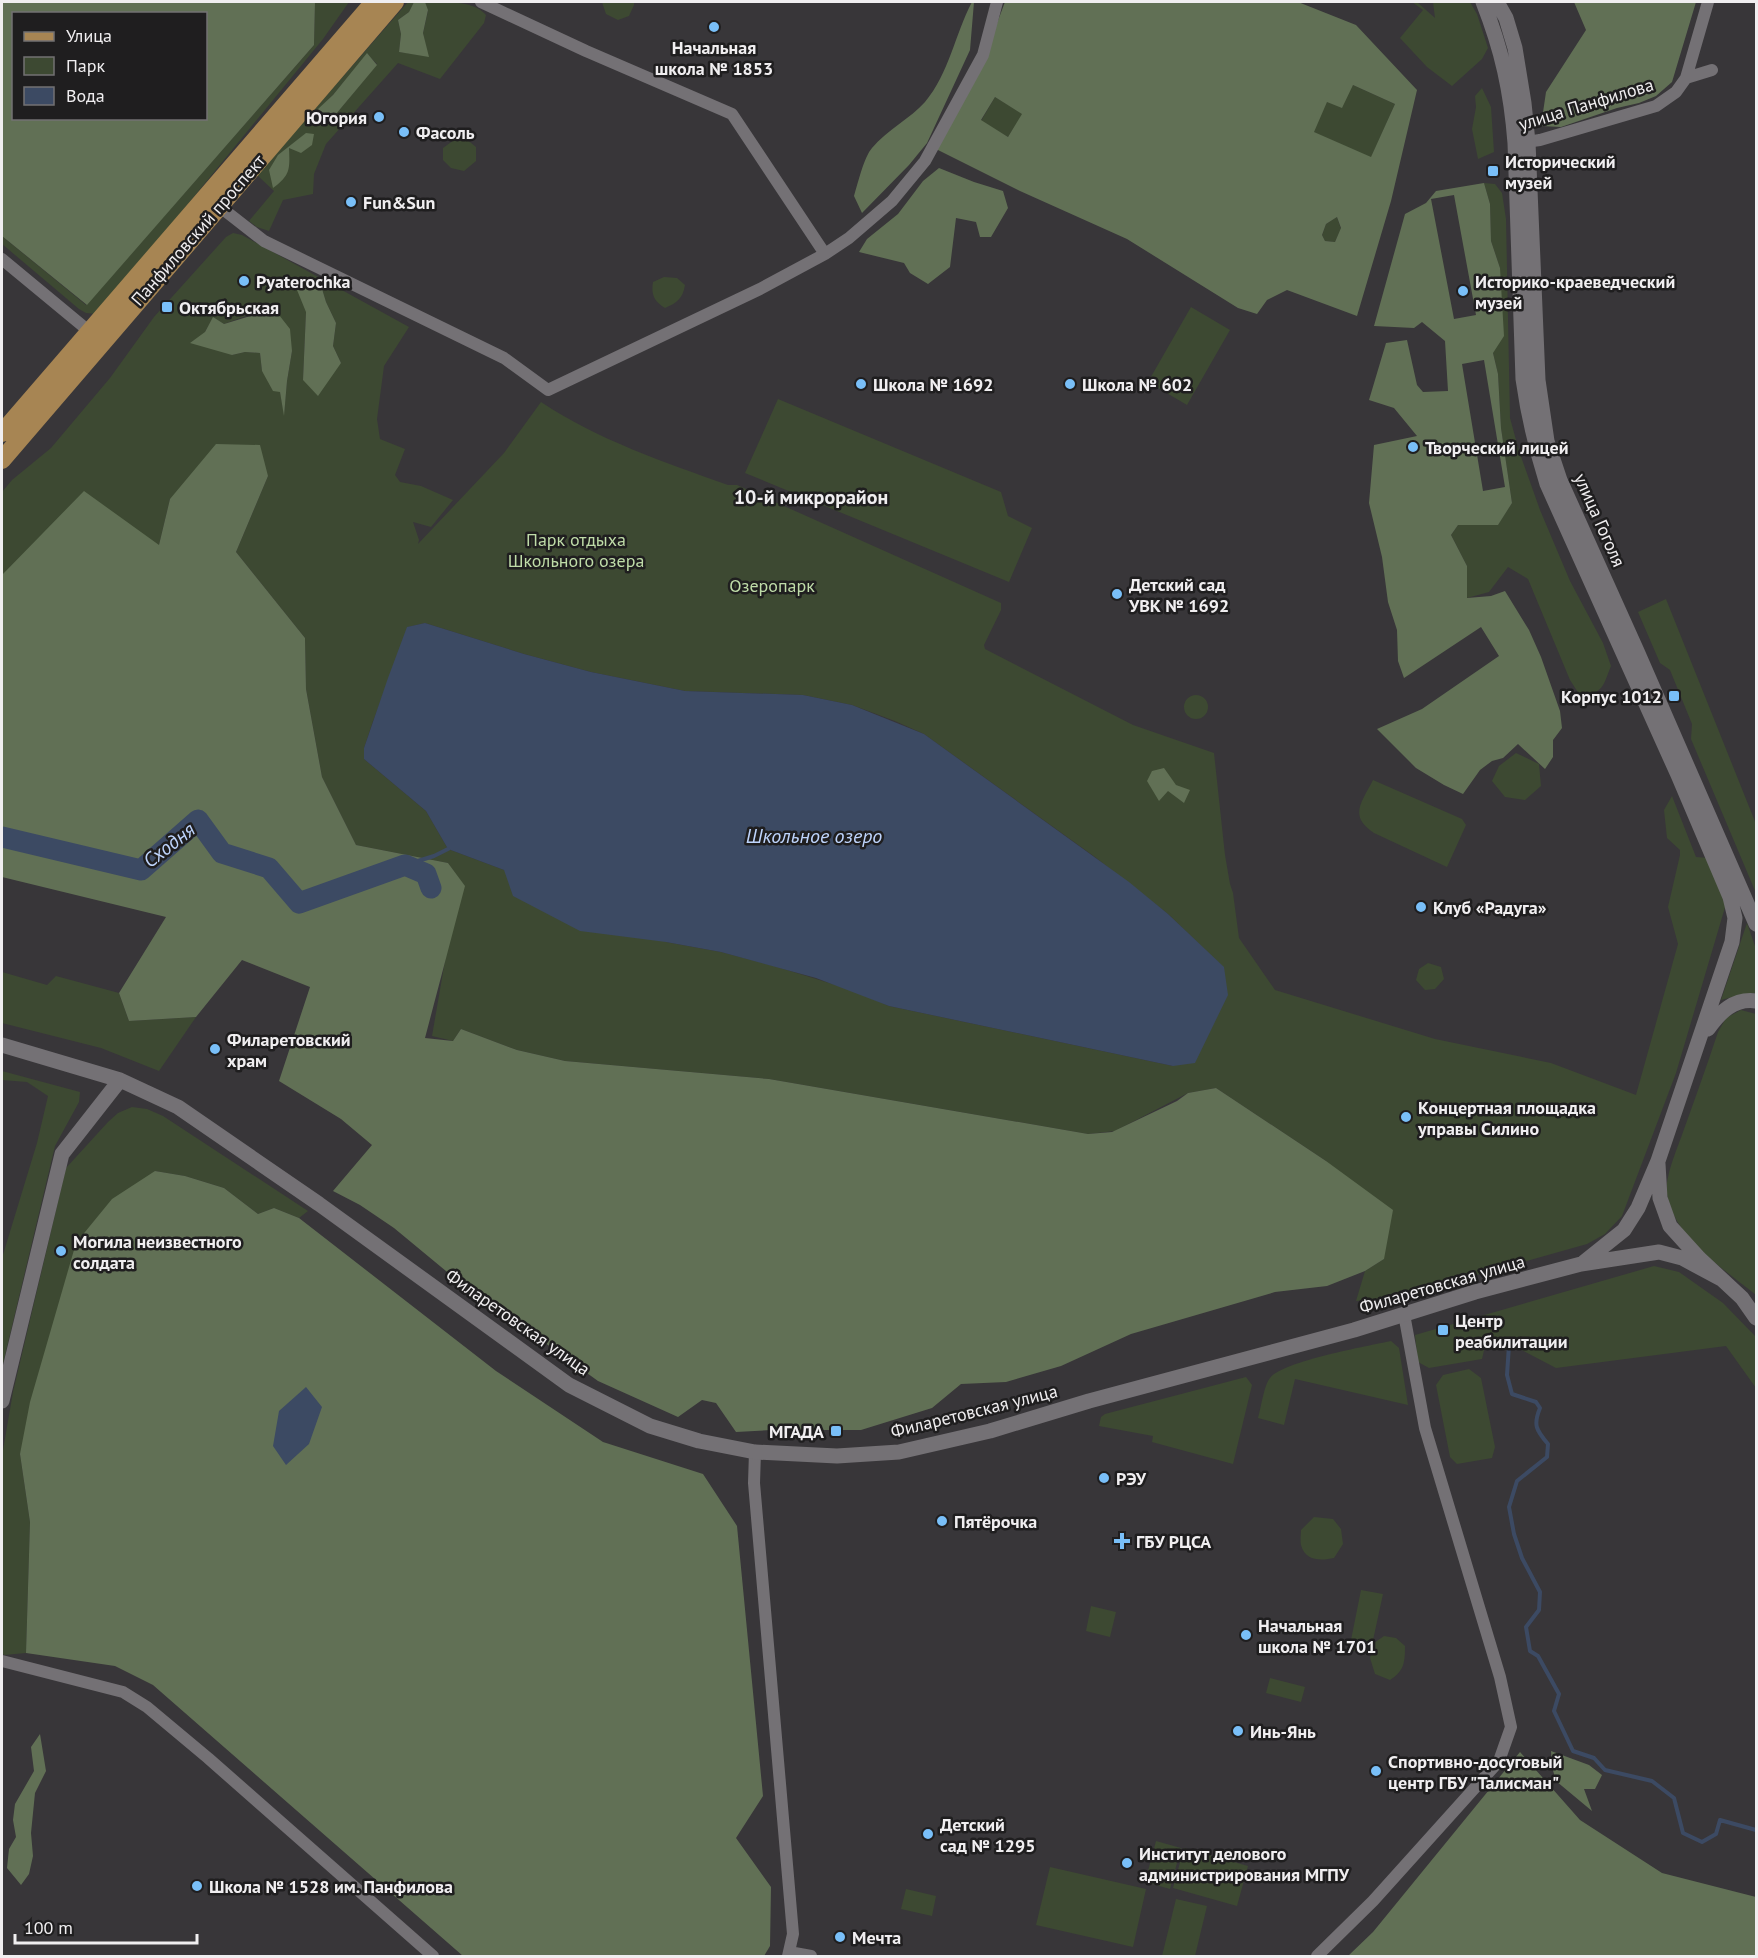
<svg xmlns="http://www.w3.org/2000/svg" width="1758" height="1958" font-family="'PT Sans',sans-serif">
  <style>
    .green { fill: #3d4932; fill-rule: evenodd }
    .forest { fill: #617055; fill-rule: evenodd }
    .water { fill: #3c4a63 }
    .lines { fill: none; stroke-linecap: round; stroke-linejoin: round }
    .stream { stroke: #3c4a63; stroke-width: 4 }
    .river { stroke: #3c4a63; stroke-width: 21 }
    .minor { stroke: #747175; stroke-width: 12 }
    .tertiary { stroke: #747175; stroke-width: 15 }
    .primary { stroke: #a78553; stroke-width: 18 }
    .poi-dot { fill: #79bff8; stroke: #1f1e1f; stroke-width: 2 }
    .labels { text-anchor: middle; dominant-baseline: central; stroke-width: 5; stroke-linejoin: round; paint-order: stroke }
    .poi-label { font-size: 18px; font-weight: bold; fill: #f0eef0; stroke: #1f1e1f; text-anchor: start }
    .street-label { font-size: 18px; fill: #f0eef0; stroke: #1f1e1f }
    .park-label { font-size: 18px; fill: #bfdca8; stroke: #1f1e1f }
    .neighbourhood-label { font-size: 20px; font-weight: bold; fill: #f0eef0; stroke: #1f1e1f }
    .water-label { font-size: 20px; font-style: italic; fill: #bed4fc; stroke: #1f1e1f }
  </style>
  <rect width="100%" height="100%" fill="#383639"/>
  <path class="green" d="M315,2H349L323,39L102,309L96,314L86,313L79,309L2,244V236L86,305L314,45Z
    M408,2H414L409,12L398,20L401,34L399,52L428,56L423,33L428,11L425,2C445,2 474,0 486,15L484,23L440,79L398,63L326,144L314,174L313,194L283,200L269,231L257,227L249,221L274,191L257,175ZM367,54L377,64L336,114L327,118L319,109L333,95Z
    M602,2H634V5L629,16L618,20L606,14Z
    M1412,2H1417L1435,18L1433,2H1470L1477,14L1488,48L1482,59L1452,86L1427,67L1400,38L1423,10Z
    M1353,85L1395,104L1371,158L1313,132L1327,101Z
    M1482,88L1491,107L1494,152L1478,159L1472,129L1476,107L1475,96Z
    M995,97L1023,114L1008,137L981,121Z
    M465,138L476,147V161L464,171L451,168L443,160V148L454,140Z
    M1484,183L1495,184L1502,193L1506,219L1510,418L1519,451L1540,510L1570,581L1603,643L1611,666C1603,686 1604,692 1581,697L1570,680L1528,579L1508,567L1489,592L1467,598V566L1451,535L1458,525L1498,524L1512,503L1501,428L1498,374L1493,353L1500,268L1491,241L1490,204Z
    M1337,217L1341,229L1335,242L1325,241L1322,235L1326,224Z
    M233,233L242,235L409,327L384,366L377,419L380,439L405,449L395,475L400,482L421,486L453,500L431,527L413,522L419,540L418,544L504,453L541,402C598,440 664,462 728,485H737L1001,603V610L984,645L985,649L1133,725L1214,753L1225,855L1230,884L1233,893L1239,938L1275,990L1435,1039L1551,1063L1636,1095L1678,944L1668,907L1680,855V850L1667,838L1664,810L1672,796L1696,857L1709,858L1726,904L1676,1073L1622,1216L1605,1234L1587,1244L1398,1297L1356,1301L1365,1271L1384,1259L1326,1161L1216,1088L1188,1093L1115,1131L1088,1134L769,1079L565,1061L517,1050L461,1029L453,1041L432,1036L446,955L464,886L448,863L356,845L322,777L306,689L305,638L236,552L268,476L170,499L159,545L2,575V492L12,480L51,448L110,378L154,317L226,237ZM320,282L326,302L336,323L333,346L341,363L303,380L306,312ZM262,310L292,351L287,381L284,413L280,391L262,371L260,353L245,352L232,355L205,332L213,318L224,324ZM425,623L524,654L591,672L685,691L803,695L852,705L895,721L924,734L1095,857L1168,914L1223,967L1173,1066L889,1006L852,990L774,966L721,952L666,942L504,870L448,849L426,811L364,759V748L372,724L408,627Z
    M664,277L677,278L685,285C683,298 677,303 665,308C654,301 651,295 653,282Z
    M1191,307L1230,330L1187,405L1148,382Z
    M778,399L1001,492L1008,516L1032,528L1009,582L745,473Z
    M1666,599L1756,824V893L1691,739L1692,724L1670,670L1660,663L1638,612Z
    M1184 707a12 12 0 1 1 24 0a12 12 0 1 1-24 0Z
    M1516,753L1539,764L1541,786L1525,800L1505,797L1492,781L1499,766Z
    M1373,780L1462,819L1466,825L1447,867L1374,833C1348,816 1362,802 1373,780Z
    M1747,923L1756,949V993L1740,995L1721,1000Z
    M1428,963L1441,967L1444,979L1435,989L1425,990L1416,980L1419,969Z
    M2,972L47,985L56,976L119,993L129,1021L196,1017L159,1071L101,1048L2,1023Z
    M1741,1010L1756,1014V1295C1724,1269 1674,1238 1667,1194C1664,1178 1678,1147 1683,1132C1695,1099 1707,1065 1718,1032L1726,1018Z
    M2,1071L80,1092L79,1102L55,1146L2,1368V1258L37,1143L48,1096L27,1082L2,1080Z
    M132,1107L147,1109L163,1116L308,1211L299,1218L274,1208L258,1214L224,1188L185,1176L155,1171L20,1454L30,1522L26,1653L4,1655L2,1653V1456L13,1392L66,1168L108,1122L118,1113Z
    M1654,1266L1679,1272L1723,1303L1756,1337V1388L1726,1346L1556,1368L1501,1339L1486,1342L1482,1359L1429,1368L1418,1362L1415,1335Z
    M1391,1341L1399,1348L1408,1405L1295,1379L1284,1425L1258,1418C1261,1408 1264,1385 1270,1378C1283,1361 1368,1346 1391,1341Z
    M1469,1369L1481,1378L1495,1447L1492,1458L1457,1464L1450,1457L1436,1385L1443,1375Z
    M1246,1377L1252,1385L1233,1464L1152,1442L1153,1436L1099,1426L1101,1417L1105,1414Z
    M1314,1517L1333,1519L1341,1529L1343,1544L1334,1558C1321,1561 1305,1561 1301,1545C1300,1541 1301,1534 1301,1530Z
    M1361,1590L1383,1594L1370,1654L1349,1650Z
    M1091,1606L1116,1612L1110,1637L1086,1631Z
    M1384,1636L1396,1638L1405,1646C1405,1663 1404,1671 1390,1680L1375,1674L1370,1658L1374,1643Z
    M1270,1678L1305,1687L1301,1702L1266,1693Z
    M1156,1841L1181,1848L1170,1889L1145,1882Z
    M1184,1848L1248,1866L1237,1906L1173,1888Z
    M1050,1867L1146,1889L1133,1947L1036,1925Z
    M906,1889L936,1896L932,1916L901,1909Z
    M1176,1899L1207,1906L1195,1956H1162Z"/>
  <path class="forest" d="M2,2H315L314,45L87,305L2,236ZM14,14H206V118H14Z
    M414,2H425L428,10L423,33L429,57L399,52L401,34L398,20L409,12Z
    M972,2H974L970,50L927,143L909,165L862,213L854,196C858,183 864,157 872,148C887,130 911,118 925,102C949,74 955,34 972,2Z
    M1005,2H1298L1356,25L1417,90L1391,201L1357,316L1287,290L1267,300L1257,314L1238,308L1127,239L1020,191L932,147L985,55ZM1353,85L1395,104L1371,157L1314,132L1327,102L1342,108ZM995,97L1022,114L1008,137L981,120ZM1337,217L1341,228L1335,242L1325,241L1322,235L1326,224Z
    M1574,2H1696L1672,82L1656,96L1639,103L1617,108L1561,127L1541,126L1546,92L1586,30Z
    M367,53L377,65L336,114L327,118L318,109L333,95Z
    M306,133L314,134L312,145L301,153L289,148C290,170 290,175 273,188L269,170L278,155Z
    M939,168L974,182L1003,191L1008,208L991,237H980L976,222L956,218L950,267L928,284L910,273L904,263L859,252L867,239L898,214L923,181Z
    M1484,183L1490,204L1491,241L1500,268L1504,336L1493,353L1498,374L1501,428L1512,503L1498,525H1458L1451,535L1467,566V598L1491,596L1505,591L1529,630L1541,657L1560,711L1562,728L1553,740V757L1545,769L1518,744L1503,758L1492,761L1480,770L1463,794L1444,785L1416,768L1377,729L1422,709L1499,656L1481,627L1404,678L1398,661L1397,630L1388,602L1382,557L1369,503L1374,445L1417,436L1394,408L1369,400L1386,343L1407,340L1417,385L1423,392L1448,391L1445,341L1422,322L1414,328L1374,326L1405,214L1426,203L1436,191ZM1454,195L1476,315L1454,319L1431,199ZM1484,360L1505,487L1483,491L1462,364Z
    M320,282L326,302L336,323L333,346L341,363L318,396L303,380L306,312L297,290Z
    M272,306L290,329L292,351L287,381L284,416L280,392L273,391L262,371L260,353L245,352L232,355L190,343L205,332L213,317L224,324L247,317Z
    M216,444L260,445L268,476L236,552L305,638L306,689L322,777L356,845L448,863L465,886L425,1038L453,1041L461,1029L517,1050L565,1061L769,1079L1088,1134L1112,1132L1177,1101L1188,1093L1216,1088L1326,1161L1393,1210L1384,1259L1365,1271L1327,1286L1275,1292L1131,1334L1061,1366L1006,1382L961,1384L932,1408L861,1430H771L736,1432L716,1403L702,1400L678,1417L598,1381L452,1276L394,1228L360,1205L333,1191L372,1145L341,1119L279,1081L310,987L242,960L196,1017L129,1021L119,993L166,917L2,877V575L84,491L159,545L170,499Z
    M1164,768L1176,785L1190,790L1184,803L1168,791L1159,801L1147,781L1152,771Z
    M155,1171L185,1176L224,1188L258,1214L274,1208L299,1218L496,1371L603,1442L703,1474L737,1526L763,1796L736,1838L771,1887L770,1946L764,1956H463L153,1685L115,1666L26,1653L30,1522L20,1454L30,1402L76,1243L112,1199Z
    M40,1734L46,1771L35,1793L31,1833L33,1856L29,1874L21,1885L7,1868L9,1849L16,1837L13,1820L15,1804L34,1771L31,1747Z
    M1551,1751L1589,1765L1602,1775L1595,1789H1584L1592,1811L1556,1781L1552,1767Z
    M1520,1752L1580,1820L1662,1873L1756,1897V1956H1348L1373,1932Z"/>
  <path class="water" d="M425,623L524,654L591,672L685,691L803,695L852,705L924,734L1129,882L1168,914L1224,967L1228,995L1195,1063L1173,1066L889,1006L816,978L721,952L666,942L580,931L513,896L504,870L448,849L426,811L364,759V748L388,678L407,627Z
    M306,1387L322,1407L309,1444L286,1465L273,1446L279,1411Z"/>
  <g class="lines">
    <path class="stream" d="M405,865L434,856L448,849
      M1509,1345L1507,1375L1512,1394L1536,1402L1540,1408C1533,1425 1536,1430 1548,1444L1547,1457L1517,1481L1509,1507L1514,1534L1522,1558L1540,1592L1539,1610L1526,1627L1530,1651L1538,1656L1559,1694L1554,1711L1573,1751L1594,1758L1605,1770L1652,1781L1674,1798L1683,1833L1702,1842L1716,1834L1720,1820L1756,1830"/>
    <path class="river" d="M2,837L141,870L198,820L222,853L269,868L299,903L405,865L426,874L431,888"/>
    <path class="minor" d="M481,2L586,51L732,114L825,254
      M1686,78L1712,70
      M1519,143L1540,140L1656,106L1676,92L1686,78L1708,2
      M219,206L264,241L504,358L548,390L760,289L825,254L849,238L892,201L925,161L983,55L997,2
      M2,259L90,332
      M755,1452L754,1483L793,1934L788,1956
      M2,1661L123,1692L147,1707L208,1758L433,1956
      M789,1952L811,1956
      M1317,1956L1373,1901L1499,1761L1511,1727L1500,1677L1425,1428L1404,1314"/>
    <path class="tertiary" d="M1483,2C1502,50 1511,91 1515,143L1523,379C1528,415 1536,449 1547,484L1678,775L1730,897L1735,918L1732,942L1658,1161L1638,1208L1624,1230L1584,1262
      M1497,2L1506,18L1515,48L1524,103L1528,142L1538,380L1547,441L1560,480L1637,651L1756,924
      M1708,1029C1720,1012 1734,998 1756,1001
      M2,1045L120,1080L178,1107L319,1204L569,1385L650,1426L699,1441L755,1452L837,1456L899,1452L990,1431L1089,1401L1354,1330L1475,1292L1581,1264L1659,1252L1682,1258L1721,1279
      M1658,1164L1660,1198L1670,1226L1699,1258L1742,1298L1756,1318
      M2,1401L62,1154L120,1080"/>
    <path class="primary" d="M2,433L374,2
      M2,460L395,2"/>
  </g>
  <g class="poi-dot">
    <circle cx="714" cy="27" r="6"/>
    <circle cx="379" cy="117" r="6"/>
    <circle cx="404" cy="132" r="6"/>
    <rect x="1487" y="165" width="12" height="12" rx="3"/>
    <circle cx="351" cy="202" r="6"/>
    <circle cx="244" cy="281" r="6"/>
    <circle cx="1463" cy="291" r="6"/>
    <rect x="161" y="301" width="12" height="12" rx="3"/>
    <circle cx="861" cy="384" r="6"/>
    <circle cx="1070" cy="384" r="6"/>
    <circle cx="1413" cy="447" r="6"/>
    <circle cx="1117" cy="594" r="6"/>
    <rect x="1668" y="690" width="12" height="12" rx="3"/>
    <circle cx="1421" cy="907" r="6"/>
    <circle cx="215" cy="1049" r="6"/>
    <circle cx="1406" cy="1117" r="6"/>
    <circle cx="61" cy="1251" r="6"/>
    <rect x="1437" y="1324" width="12" height="12" rx="3"/>
    <rect x="830" y="1425" width="12" height="12" rx="3"/>
    <circle cx="1104" cy="1478" r="6"/>
    <circle cx="942" cy="1521" r="6"/>
    <path d="M1119 1532h6v6h6v6h-6v6h-6v-6h-6v-6h6z"/>
    <circle cx="1246" cy="1635" r="6"/>
    <circle cx="1238" cy="1731" r="6"/>
    <circle cx="1376" cy="1771" r="6"/>
    <circle cx="928" cy="1834" r="6"/>
    <circle cx="1127" cy="1863" r="6"/>
    <circle cx="197" cy="1886" r="6"/>
    <circle cx="840" cy="1937" r="6"/>
  </g>
  <g class="labels">
    <g class="poi-label">
      <text x="714" y="47" text-anchor="middle">Начальная<tspan x="714" dy="21">школа № 1853</tspan></text>
      <text x="367" y="117" text-anchor="end">Югория</text>
      <text x="416" y="132">Фасоль</text>
      <text x="1505" y="161">Исторический<tspan x="1505" dy="21">музей</tspan></text>
      <text x="363" y="202">Fun&amp;Sun</text>
      <text x="256" y="281">Pyaterochka</text>
      <text x="1475" y="281">Историко-краеведческий<tspan x="1475" dy="21">музей</tspan></text>
      <text x="179" y="307">Октябрьская</text>
      <text x="873" y="384">Школа № 1692</text>
      <text x="1082" y="384">Школа № 602</text>
      <text x="1425" y="447">Творческий лицей</text>
      <text x="1129" y="584">Детский сад<tspan x="1129" dy="21">УВК № 1692</tspan></text>
      <text x="1662" y="696" text-anchor="end">Корпус 1012</text>
      <text x="1433" y="907">Клуб «Радуга»</text>
      <text x="227" y="1039">Филаретовский<tspan x="227" dy="21">храм</tspan></text>
      <text x="1418" y="1107">Концертная площадка<tspan x="1418" dy="21">управы Силино</tspan></text>
      <text x="73" y="1241">Могила неизвестного<tspan x="73" dy="21">солдата</tspan></text>
      <text x="1455" y="1320">Центр<tspan x="1455" dy="21">реабилитации</tspan></text>
      <text x="824" y="1431" text-anchor="end">МГАДА</text>
      <text x="1116" y="1478">РЭУ</text>
      <text x="954" y="1521">Пятёрочка</text>
      <text x="1136" y="1541">ГБУ РЦСА</text>
      <text x="1258" y="1625">Начальная<tspan x="1258" dy="21">школа № 1701</tspan></text>
      <text x="1250" y="1731">Инь-Янь</text>
      <text x="1388" y="1761">Спортивно-досуговый<tspan x="1388" dy="21">центр ГБУ "Талисман"</tspan></text>
      <text x="940" y="1824">Детский<tspan x="940" dy="21">сад № 1295</tspan></text>
      <text x="1139" y="1853">Институт делового<tspan x="1139" dy="21">администрирования МГПУ</tspan></text>
      <text x="209" y="1886">Школа № 1528 им. Панфилова</text>
      <text x="852" y="1937">Мечта</text>
    </g>
    <g class="street-label">
      <text transform="translate(1586 104) rotate(-17)">улица Панфилова</text>
      <text transform="translate(198 230) rotate(-49)">Панфиловский проспект</text>
      <text transform="translate(1600 520) rotate(66)">улица Гоголя</text>
      <text transform="translate(1442 1284) rotate(-16)">Филаретовская улица</text>
      <text transform="translate(518 1322) rotate(35)">Филаретовская улица</text>
      <text transform="translate(974 1411) rotate(-14)">Филаретовская улица</text>
    </g>
    <g class="park-label">
      <text x="576" y="539">Парк отдыха<tspan x="576" dy="21">Школьного озера</tspan></text>
      <text x="772" y="585">Озеропарк</text>
    </g>
    <g class="neighbourhood-label">
      <text x="811" y="497">10-й микрорайон</text>
    </g>
    <g class="water-label">
      <text x="814" y="836">Школьное озеро</text>
      <text transform="translate(169 845) rotate(-38)">Сходня</text>
    </g>
  </g>
  <rect width="1758" height="1958" fill="none" stroke="#f0eef0" stroke-width="6"/>
  <rect x="12" y="12" width="195" height="108" fill="#1f1e1f" stroke="#737173" stroke-width="1.5"/>
  <rect x="24" y="32" width="30" height="9" fill="#a78553" stroke="#737173" stroke-width="1.5"/>
  <text x="66" y="42" font-size="18" fill="#f0eef0">Улица</text>
  <rect x="24" y="57" width="30" height="18" fill="#3d4932" stroke="#737173" stroke-width="1.5"/>
  <text x="66" y="72" font-size="18" fill="#f0eef0">Парк</text>
  <rect x="24" y="87" width="30" height="18" fill="#3c4a63" stroke="#737173" stroke-width="1.5"/>
  <text x="66" y="102" font-size="18" fill="#f0eef0">Вода</text>
  <path d="M15 1934v9h182v-9" fill="none" stroke="#f0eef0" stroke-width="3"/>
  <text x="24" y="1934" font-size="18" fill="#f0eef0" stroke="#1f1e1f" stroke-width="4.5" paint-order="stroke">100 m</text>
</svg>
